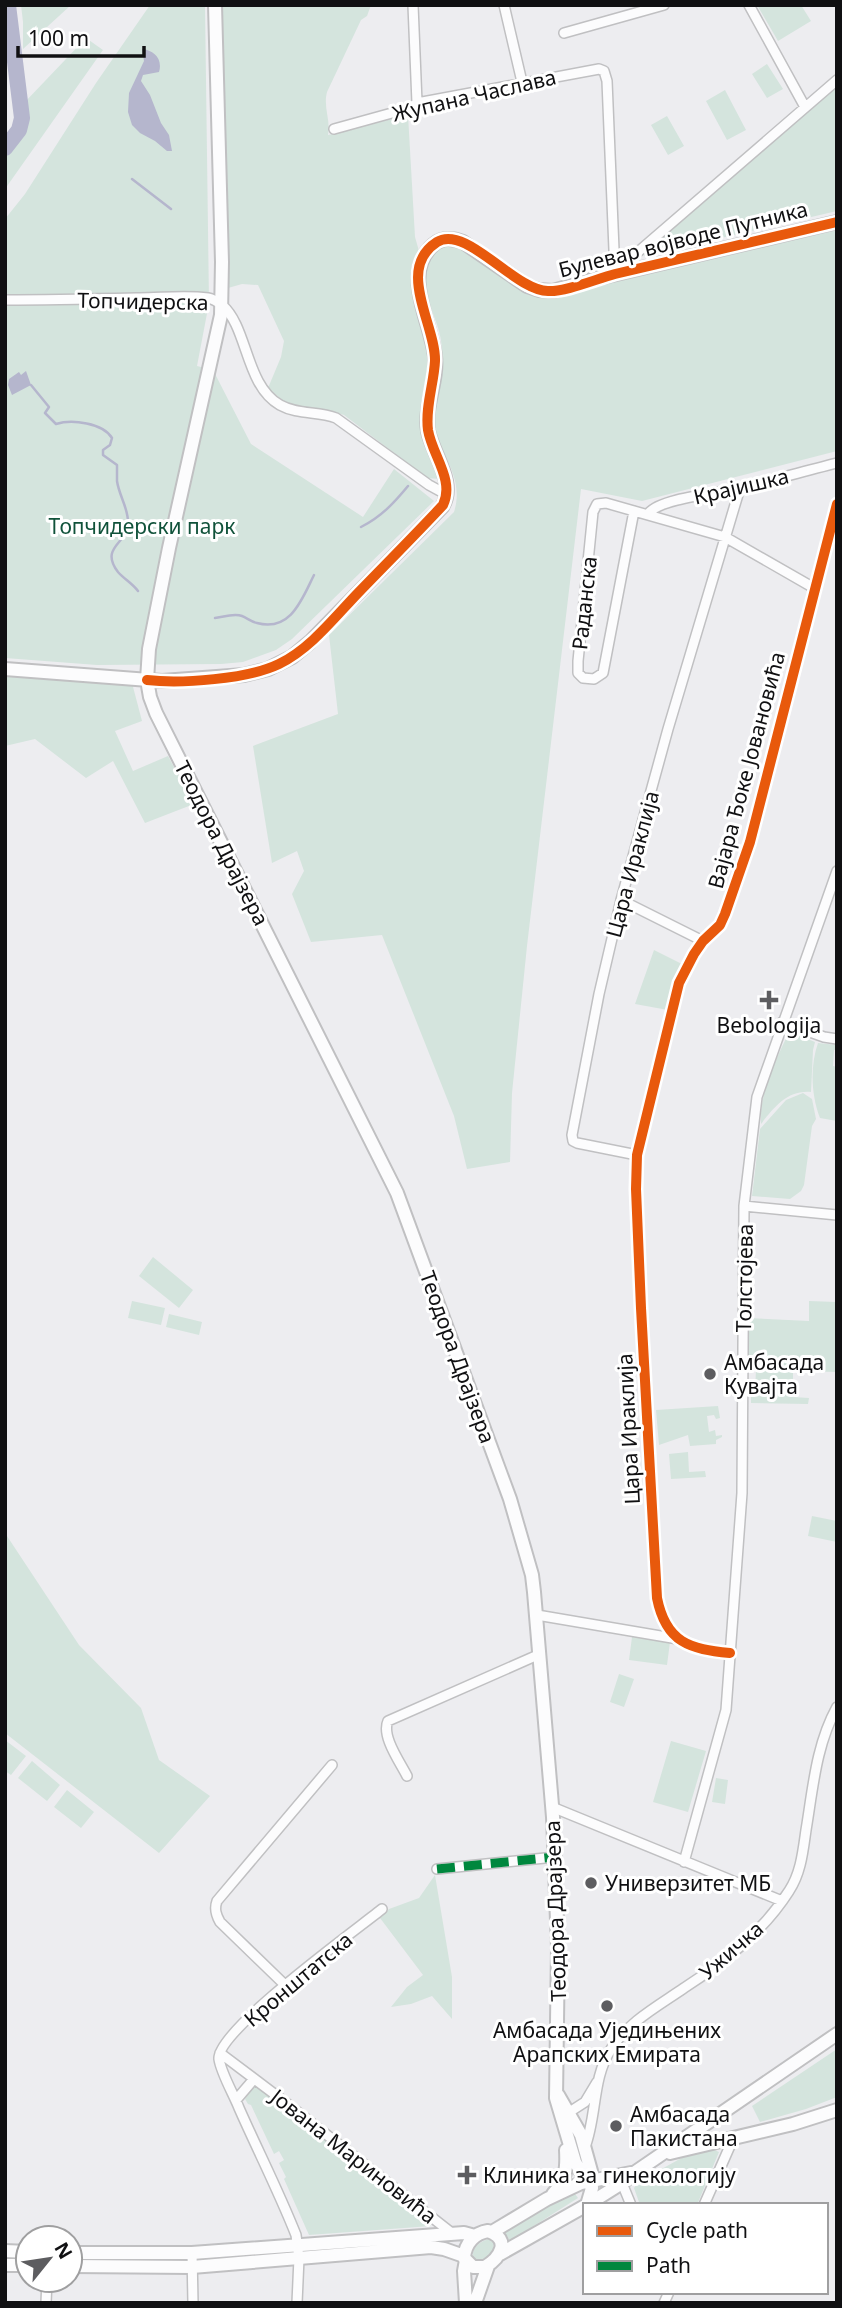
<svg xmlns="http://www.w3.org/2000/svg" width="842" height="2308" font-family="'Noto Sans',sans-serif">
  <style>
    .green { fill: #d4e4dd }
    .water { fill: #b5b6cd }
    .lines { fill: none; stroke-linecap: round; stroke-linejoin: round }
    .stream { stroke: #b5b6cd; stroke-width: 2.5 }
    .river { stroke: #b5b6cd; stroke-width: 16 }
    .street-casing { stroke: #c0c0c2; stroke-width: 12 }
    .secondary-casing { stroke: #c0c0c2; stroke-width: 16 }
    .street { stroke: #fcfcfd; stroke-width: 9 }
    .secondary { stroke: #fcfcfd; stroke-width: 12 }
    .quiet { stroke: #00873e; stroke-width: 9; stroke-dasharray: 18 9; stroke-linecap: butt }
    .cycleway-casing { stroke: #fff; stroke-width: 15 }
    .cycleway { stroke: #e8590c; stroke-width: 10 }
    .poi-dot { fill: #5d5d60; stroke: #fff; stroke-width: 2.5 }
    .labels { text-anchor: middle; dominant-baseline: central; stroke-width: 6; stroke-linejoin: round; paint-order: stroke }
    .street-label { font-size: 21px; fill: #101012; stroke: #fff }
    .park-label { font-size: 21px; fill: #10523a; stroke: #fff }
    .poi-label { font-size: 21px; fill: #101012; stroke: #fff; text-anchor: start }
  </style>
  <rect width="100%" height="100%" fill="#ededf0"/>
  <path class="green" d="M21,5H71L23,49V22Z
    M150,5H205L209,303L197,366L213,370L251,444L363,517L394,469L434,501L292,639L276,650L243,662L221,664L97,665L5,658V219L25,194L96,83Z
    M219,5H371L367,16L361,20L327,92C323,108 331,120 328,135L408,115L415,237L419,251L415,262L413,275L432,363L424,415L439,479L427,478L344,415L327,410L299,407L282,400L268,388L281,357L284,341L258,285L242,284L228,288Z
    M757,5H801L811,21L778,41Z
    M86,38L103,50L5,189V153C23,136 26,127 24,103Z
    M767,64L783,89L767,98L752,74Z
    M837,87V211L644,256L642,253Z
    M725,90L746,130L727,140L706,101Z
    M667,116L684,146L668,155L651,125Z
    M837,230V451L642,501L581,489L527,946L512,1093L510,1162L467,1169L454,1116L382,935L311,942L292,894L304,871L297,851L272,863L253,746L338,714L329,635L454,512C466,474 435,451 434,419C433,397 442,375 442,354C443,311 405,289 439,246L455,243L542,295L551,297Z
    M5,677L102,678L132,683L142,721L115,731L133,771L168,756L194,804L145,823L113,761L86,778L35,739L5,746Z
    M654,950L684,965L668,1010L635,1004Z
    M789,1032L815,1042L813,1050L811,1092C788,1090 775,1106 761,1124C759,1092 776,1060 789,1032Z
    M818,1043L837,1045V1050H834L833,1066L837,1067V1121L820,1118C811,1095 810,1066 818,1043Z
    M803,1093L812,1099L816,1119L812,1126L804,1185L801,1191L790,1199L752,1196L760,1129L786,1100Z
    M153,1257L193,1290L179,1308L139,1276Z
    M132,1301L165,1308L161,1325L128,1318Z
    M809,1301L837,1302V1372L793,1371V1397L809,1398L808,1404L751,1403V1388H755L756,1371L748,1370L747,1318L809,1321Z
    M169,1314L202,1322L199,1335L166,1327Z
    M718,1406L720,1418L716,1419L714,1415L707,1416L709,1432L715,1430L716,1436L722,1435V1437L716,1440V1444L690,1446L688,1435L659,1445L656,1410Z
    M688,1452L689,1472L705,1471L706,1477L671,1479L669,1454Z
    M812,1516L837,1521V1542L808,1536Z
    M5,1533L79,1645L141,1708L159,1760L210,1796L159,1853L5,1733Z
    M632,1637L670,1642L667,1665L629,1660Z
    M619,1674L634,1679L624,1707L610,1702Z
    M5,1740L26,1756L11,1775L5,1771Z
    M671,1741L706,1751L688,1812L653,1802Z
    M32,1761L60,1785L47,1801L18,1778Z
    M716,1778L728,1780L725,1804L712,1802Z
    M67,1790L94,1812L81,1828L54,1807Z
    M435,1875L452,1977V2019L432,1996L411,2004L391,2007L407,1987L423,1975L380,1918L389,1909L419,1898Z
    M837,2049V2097L806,2109L760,2122L752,2106Z
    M255,2084L430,2221L431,2226L309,2235L284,2179L286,2177L279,2163L284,2160L279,2151L274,2154L251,2105L248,2104L245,2099Z
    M712,2149L719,2152L697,2205H640L634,2188L638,2182L687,2155Z
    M573,2191L578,2198L510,2241L504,2231Z
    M488,2239L494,2243C494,2254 482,2267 473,2257C472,2247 480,2242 488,2239Z"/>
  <path class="water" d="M142,49C154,50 163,59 159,72L143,75L141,81L150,95L161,123L169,135L172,151H167L155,141L140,133L132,125L128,112L129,93L144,61Z
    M26,371L31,385L12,395L8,385L9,379L19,372L21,375Z"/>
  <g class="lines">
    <path class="stream" d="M132,179L171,209
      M31,385L49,407L45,413L56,424C72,419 103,423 112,438L110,445L103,450V455L117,465C117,470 117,476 117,481C119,496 129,509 128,524C128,543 99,547 118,572C124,579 132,583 138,591
      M361,527C381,517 394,503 408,486
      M215,618C223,617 234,613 242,616C247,618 252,622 257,623C291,632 302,599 314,575"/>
    <path class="river" d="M5,148L19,130L22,118L8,5"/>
    <defs>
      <path id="street" d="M413,5L417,103
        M504,5L522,82
        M749,5L805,107
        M564,33L664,5
        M334,129L410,108L417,103L599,69L604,71L607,81L615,274
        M616,273L631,258L837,80
        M5,300C50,300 94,299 139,298C161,298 185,295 208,298C213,299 218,302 222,305C248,327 245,385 280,405C298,415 318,411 336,418L429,485L440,491H448
        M634,511L603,673L594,679L583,678L578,673V661L593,512L597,504L606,503L725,537L814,588
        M648,514C659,498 720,493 741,488C773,480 805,471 837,463
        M621,900L703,941
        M782,1022L824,1037L837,1039
        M637,1155L577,1143L573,1141L572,1135L599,994L621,900L668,729L740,488
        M744,1206L837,1215
        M537,1615L678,1639
        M730,1653C690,1649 666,1643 657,1598L641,1308L636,1189L637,1155L679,983L694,954L703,941L720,925L725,914L750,842L837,504
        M407,1776C400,1762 381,1736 388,1721L540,1654
        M552,1807L782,1901
        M684,1862L726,1710L742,1493L744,1206L757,1097L837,871
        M437,1869L555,1857
        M285,1985L220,1922C216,1915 214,1909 217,1901L332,1765
        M220,2053L285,2102L453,2234
        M236,2100L254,2079
        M566,2118L571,2111L585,2102L597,2082
        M585,2147C597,2116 592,2078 611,2049C628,2022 658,2006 684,1988C724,1962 763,1932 789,1891C801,1873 803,1851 806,1830C813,1788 816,1745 837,1707
        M622,2183L631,2205
        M704,2205L733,2139
        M192,2253L193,2303
        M46,2303L47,2280
        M297,2303L299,2258L296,2235C279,2192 258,2151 239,2108C234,2095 221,2073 219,2059C216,2031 356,1930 382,1909
        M664,2303L669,2292"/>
      <path id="secondary" d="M215,5L222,262L221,315L169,548L149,649L147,680L150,697L156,713L397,1193L510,1499L532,1575L534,1592L553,1817L558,1947L556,2098L575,2162L581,2172L592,2179
        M5,669L162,681L244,675L268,669L292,657L310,642L442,507C457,483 433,455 428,431C424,406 438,381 435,356C431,322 401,273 433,245C442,237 452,238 463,242L527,286L539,290L553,291L595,279L837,222
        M558,2095L581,2135L591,2171L592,2188L587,2205
        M670,2153L793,2124L837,2110
        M553,2194C566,2180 567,2169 566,2150
        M587,2205L622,2183L634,2173L837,2034
        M488,2231C512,2239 500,2258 485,2267H473L464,2258C465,2243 475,2233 488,2231Z
        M492,2232L547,2199L581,2183L631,2173
        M5,2251L28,2252
        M70,2253H192L464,2233L475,2236
        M500,2254L585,2206
        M466,2260L464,2271L466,2303
        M5,2265H28
        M70,2266L192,2267L431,2247L444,2249L464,2256
        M475,2303L488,2266"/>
    </defs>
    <use href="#street" class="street-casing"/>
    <use href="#secondary" class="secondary-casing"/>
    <use href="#street" class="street"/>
    <use href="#secondary" class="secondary"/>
    <path class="quiet" d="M437,1869L555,1857"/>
    <defs>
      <path id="cycleway" d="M147,680C181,684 248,679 279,664C310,649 334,618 358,593C386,564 415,535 443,505C455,480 432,455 428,430C425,407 434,383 435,361C436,325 395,269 437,242C466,224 515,291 548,291C566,292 596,279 615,274C689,257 763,239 837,222
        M730,1653C690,1649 666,1643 657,1598L641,1308L636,1189L637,1155L679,983L694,954L703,941L720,925L725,914L750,842L837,504"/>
    </defs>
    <use href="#cycleway" class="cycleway-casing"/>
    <use href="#cycleway" class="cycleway"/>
  </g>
  <g class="poi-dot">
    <path d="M765.5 989.5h7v7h7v7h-7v7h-7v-7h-7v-7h7z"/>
    <circle cx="710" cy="1374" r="7"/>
    <circle cx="591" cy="1883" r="7"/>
    <circle cx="607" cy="2006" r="7"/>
    <circle cx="616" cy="2126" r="7"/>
    <path d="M463.5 2164.5h7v7h7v7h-7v7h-7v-7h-7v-7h7z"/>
  </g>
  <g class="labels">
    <g class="street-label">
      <text transform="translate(474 95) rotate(-13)">Жупана Часлава</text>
      <text transform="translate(683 239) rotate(-14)">Булевар војводе Путника</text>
      <text transform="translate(143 301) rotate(1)">Топчидерска</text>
      <text transform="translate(741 486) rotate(-13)">Крајишка</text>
      <text transform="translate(584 603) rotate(-84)">Раданска</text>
      <text transform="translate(746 770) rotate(-75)">Вајара Ђоке Јовановића</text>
      <text transform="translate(222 843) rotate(63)">Теодора Драјзера</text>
      <text transform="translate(632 864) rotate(-75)">Цара Ираклија</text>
      <text transform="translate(744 1278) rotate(-89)">Толстојева</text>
      <text transform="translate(458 1357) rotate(70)">Теодора Драјзера</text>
      <text transform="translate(628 1429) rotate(-93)">Цара Ираклија</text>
      <text transform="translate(555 1911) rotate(-92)">Теодора Драјзера</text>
      <text transform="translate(731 1950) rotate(-41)">Ужичка</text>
      <text transform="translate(298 1979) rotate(-40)">Кронштатска</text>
      <text transform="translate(354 2156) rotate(38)">Јована Мариновића</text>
    </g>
    <g class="park-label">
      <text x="142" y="526">Топчидерски парк</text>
    </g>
    <g class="poi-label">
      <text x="769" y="1025" text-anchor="middle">Bebologija</text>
      <text x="724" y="1362">Амбасада<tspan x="724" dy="24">Кувајта</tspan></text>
      <text x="605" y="1883">Универзитет МБ</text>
      <text x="607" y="2030" text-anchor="middle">Амбасада Уједињених<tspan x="607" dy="24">Арапских Емирата</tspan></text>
      <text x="630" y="2114">Амбасада<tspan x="630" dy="24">Пакистана</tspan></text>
      <text x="483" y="2175">Клиника за гинекологију</text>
    </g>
  </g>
  <rect width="842" height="2308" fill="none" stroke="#101012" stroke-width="14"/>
  <rect x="583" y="2203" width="245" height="91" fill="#ffffff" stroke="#9f9fa0" stroke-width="2"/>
  <rect x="597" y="2226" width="35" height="10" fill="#e8590c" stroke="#9f9fa0" stroke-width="2"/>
  <text x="646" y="2238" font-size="21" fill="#101012">Cycle path</text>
  <rect x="597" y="2261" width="35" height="10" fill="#00873e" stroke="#9f9fa0" stroke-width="2"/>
  <text x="646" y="2273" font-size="21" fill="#101012">Path</text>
  <g transform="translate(49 2259) rotate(60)"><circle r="33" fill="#ffffff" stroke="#9f9fa0" stroke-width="2"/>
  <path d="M0-5L12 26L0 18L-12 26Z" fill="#5d5d60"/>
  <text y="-10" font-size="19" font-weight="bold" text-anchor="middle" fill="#101012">N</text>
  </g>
  <path d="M18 46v10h126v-10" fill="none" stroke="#101012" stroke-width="3.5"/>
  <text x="28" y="46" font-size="21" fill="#101012" stroke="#ffffff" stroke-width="5" paint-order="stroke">100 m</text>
</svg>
